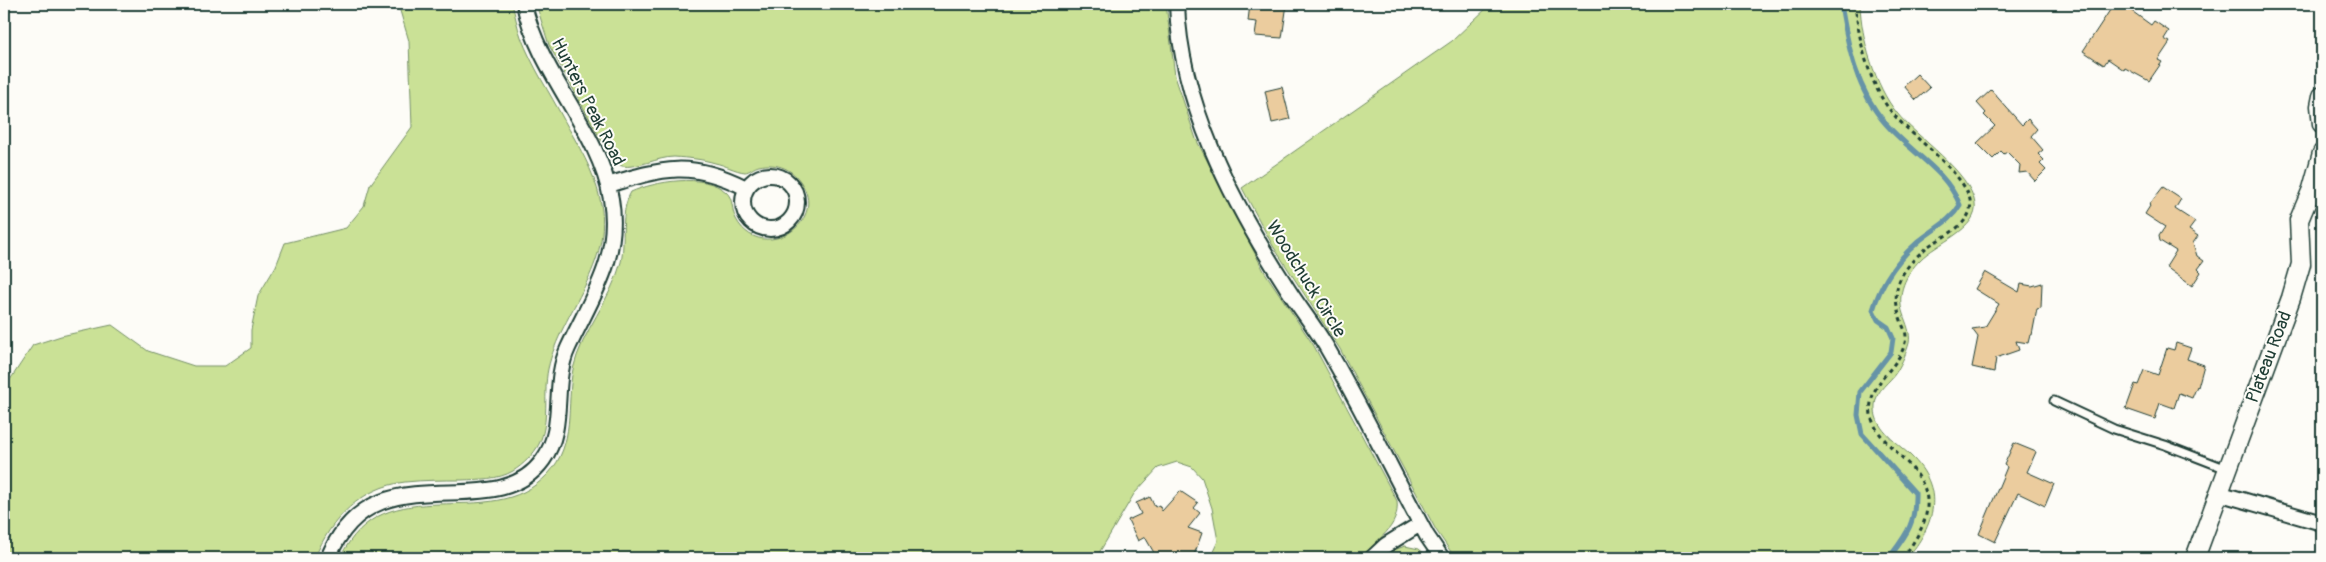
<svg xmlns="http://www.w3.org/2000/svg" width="2326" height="562" font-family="Pangolin,sans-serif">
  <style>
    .green { fill: #cae196; stroke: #748f65 }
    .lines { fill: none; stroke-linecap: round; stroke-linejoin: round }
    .stream { stroke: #6693a7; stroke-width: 5 }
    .building { fill: #ebcc9e; stroke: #1f3d34 }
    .service-casing { stroke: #1f3d34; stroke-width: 11 }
    .minor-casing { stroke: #1f3d34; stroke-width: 18 }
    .tertiary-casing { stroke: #1f3d34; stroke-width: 21 }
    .path { stroke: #1f3d34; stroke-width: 3; stroke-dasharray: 4 4; stroke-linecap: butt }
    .service { stroke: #fdfcf7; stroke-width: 7 }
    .minor { stroke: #fdfcf7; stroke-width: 14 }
    .tertiary { stroke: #fdfcf7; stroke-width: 18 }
    .labels { text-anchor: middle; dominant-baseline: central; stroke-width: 4; stroke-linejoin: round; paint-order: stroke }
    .street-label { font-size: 18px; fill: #1f3d34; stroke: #fdfcf7 }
  </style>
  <rect width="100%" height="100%" fill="#fdfcf7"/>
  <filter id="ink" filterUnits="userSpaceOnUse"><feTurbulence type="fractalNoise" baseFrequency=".02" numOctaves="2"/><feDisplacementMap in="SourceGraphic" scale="10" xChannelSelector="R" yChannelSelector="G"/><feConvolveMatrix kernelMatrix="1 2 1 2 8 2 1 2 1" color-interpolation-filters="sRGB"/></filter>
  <g filter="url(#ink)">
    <path class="green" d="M398,4H512C515,14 517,26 521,37C532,66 550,93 564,120C578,145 594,171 600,199C615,265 561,310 548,369C543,393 550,422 539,444C534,454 523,465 513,471C498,480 479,479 462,480C443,480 424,480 405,482C362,487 330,519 315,558H4V389L33,345L61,336L112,325L148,351L194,366H225L251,348V330L258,296L276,266L285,243L346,228L364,206L370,185L412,127L409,41Z
      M536,4H1166L1175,76L1196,139L1264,271L1314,346L1397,501C1400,529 1376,538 1362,558H1210L1218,541L1212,508L1202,478L1192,467L1177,462L1158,468L1134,494L1096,558H340C386,463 489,537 548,474C576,444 566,405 573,369C582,331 611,300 621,262C626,240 619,213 631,192C653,182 705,172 726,192C734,199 731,210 736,219C760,264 826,225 803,186C794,169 777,162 759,166C754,167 749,172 745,172C735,171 725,165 715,163C702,159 688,158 674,157C658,157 636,169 622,166C613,163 609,154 605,147L549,45Z
      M1491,4H1860C1861,38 1875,86 1897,113C1916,137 1971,172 1975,204C1979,229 1936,243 1920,260C1906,274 1896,294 1903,314C1906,323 1911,333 1909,343C1907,351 1902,363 1897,371C1890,383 1876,389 1875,405C1873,428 1895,441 1910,455C1946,489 1935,525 1907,558H1456L1453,555L1436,530L1340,349L1273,246L1242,188L1452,41Z
      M1405,546L1419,549L1429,558H1386L1394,550Z"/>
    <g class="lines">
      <path class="stream" d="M1841,4C1848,47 1856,90 1886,124C1911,153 1945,169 1960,205C1950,222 1933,229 1919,241C1898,259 1881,283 1873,310L1878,320L1888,327L1893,338L1891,352L1860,392L1858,415L1862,434L1915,493C1916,524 1906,535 1889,558"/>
    </g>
    <path class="building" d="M1250,4H1287L1282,38L1255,36L1257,22L1248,21Z
      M2114,4H2122L2151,25L2154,21L2169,31L2164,39L2170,42L2158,60L2162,62L2149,81L2125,68L2124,70L2108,59L2104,65L2083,51Z
      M1917,74L1930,88L1916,100L1904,86Z
      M1282,87L1290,119L1272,123L1265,91Z
      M1991,90L2022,125L2028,119L2037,129L2031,136L2043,150L2038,154L2044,160L2040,164L2046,170L2035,181L2027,172L2019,173L2020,165L2007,152L2004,154L2001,151L1993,159L1977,143L1995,126L1984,115L1986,113L1977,103Z
      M2163,187L2181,199L2175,209L2195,222L2189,230L2198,236L2193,243L2197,256L2204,261L2198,269L2201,272L2192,286L2166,267L2176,251L2160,241L2159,236L2165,227L2145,214L2150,206L2149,205Z
      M1985,272L2019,292L2021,284L2032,286L2042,283L2041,308L2037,309L2032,335H2030L2028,343L2016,341L2019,350L1996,358L1994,372L1972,367L1978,337L1972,329L1985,327L1999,304L1975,289Z
      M2176,343L2191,348L2187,359L2204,365L2198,387L2197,386L2192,398L2179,393L2174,408L2160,403L2155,419L2126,409L2135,384L2138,385L2144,370L2158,375L2167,348L2174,350Z
      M2014,443L2036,452L2027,472L2054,484L2045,506L2018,493L1995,542L1979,534L2007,467L2004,465Z
      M1180,491L1198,503L1194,508L1200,513L1188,528L1202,533L1193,558H1157L1145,537L1138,541L1128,520L1141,514L1136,503L1150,497L1155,507L1159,505L1162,511Z"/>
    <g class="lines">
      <defs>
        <path id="service" d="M2054,401L2114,429L2165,445L2227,469"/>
        <path id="minor" d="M1177,4C1180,102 1232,202 1284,283C1297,305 1313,324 1326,346C1362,408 1393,473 1427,536L1442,558
          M743 202a27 27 0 1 1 54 0a27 27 0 1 1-54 0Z
          M608,185C664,168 691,160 746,188
          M2218,493L2322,523
          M328,558C375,445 493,530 543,460C567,427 551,384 568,348C591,298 621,258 611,199C599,130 539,74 524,4
          M1372,558L1386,545L1420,524"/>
        <path id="tertiary" d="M2322,96L2320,106L2322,124
          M2195,558L2291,298L2301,264L2299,220L2312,189L2322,153"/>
      </defs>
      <use href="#service" class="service-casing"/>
      <use href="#minor" class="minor-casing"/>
      <use href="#tertiary" class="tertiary-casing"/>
      <path class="path" d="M1855,4C1859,41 1869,87 1895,116C1913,137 1965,174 1970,200C1975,224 1943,236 1927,247C1919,254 1910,263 1904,272C1893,289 1895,305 1902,323C1903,327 1906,331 1906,337C1903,363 1881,373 1873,395C1856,443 1931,458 1927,507C1926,526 1913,543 1903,558"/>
      <use href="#service" class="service"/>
      <use href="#minor" class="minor"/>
      <use href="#tertiary" class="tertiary"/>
    </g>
  </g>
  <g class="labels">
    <g class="street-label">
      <text transform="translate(588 102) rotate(63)">Hunters Peak Road</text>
      <text transform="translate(1306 279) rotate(58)">Woodchuck Circle</text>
      <text transform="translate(2269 357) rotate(-69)">Plateau Road</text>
    </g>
  </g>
  <rect width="2326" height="562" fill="none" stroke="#fdfcf7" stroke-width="20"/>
  <rect x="10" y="10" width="2306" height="542" fill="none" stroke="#1f3d34" stroke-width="2" filter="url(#ink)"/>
</svg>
